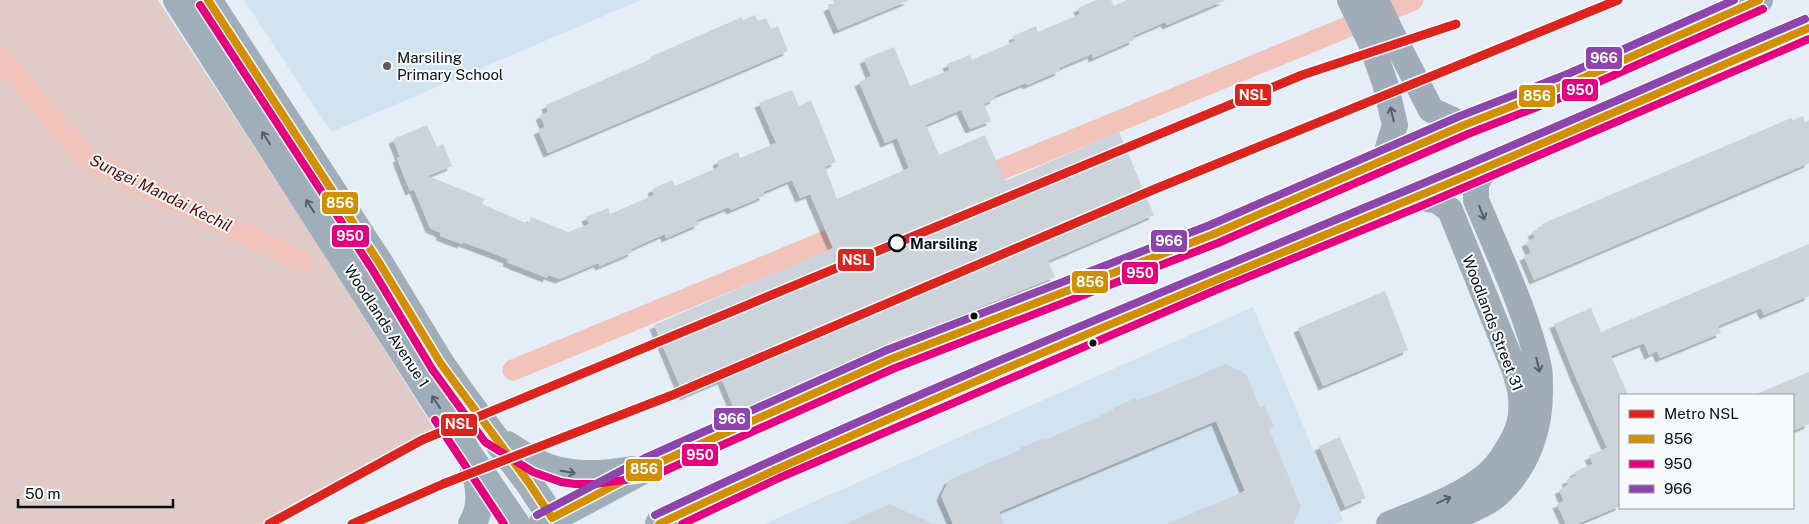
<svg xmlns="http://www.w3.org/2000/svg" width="1809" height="524" font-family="'Public Sans',sans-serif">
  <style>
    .built { fill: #d1e2f0 }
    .green { fill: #e0cbc9 }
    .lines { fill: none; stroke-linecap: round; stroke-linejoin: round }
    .canal { stroke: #f2c3bb; stroke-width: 21 }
    .building { fill: #ccd3da; filter: url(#shadow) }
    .minor { stroke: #a0adb9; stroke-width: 26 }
    .major { stroke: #a0aeba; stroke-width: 28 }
    .bus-1-casing { stroke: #f7fafd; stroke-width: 11 }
    .bus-2-casing { stroke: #f7fafd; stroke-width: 11 }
    .bus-3-casing { stroke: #f7fafd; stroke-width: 11 }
    .bus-1 { stroke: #d38f03; stroke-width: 8 }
    .bus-2 { stroke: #e5007d; stroke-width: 8 }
    .bus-3 { stroke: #8e44ad; stroke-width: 8 }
    .metro-1-casing { stroke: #f7fafd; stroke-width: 12 }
    .metro-1 { stroke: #dc241f; stroke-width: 9 }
    .oneway { stroke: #545e66 }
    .poi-dot { fill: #565c62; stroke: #f7fafd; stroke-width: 2 }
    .stop-dot { fill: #f7fafd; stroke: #090e13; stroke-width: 2.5 }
    .bus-dot { fill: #090e13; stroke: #f7fafd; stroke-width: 2 }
    .labels { text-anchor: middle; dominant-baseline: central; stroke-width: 4; stroke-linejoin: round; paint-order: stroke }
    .poi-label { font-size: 15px; fill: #090e13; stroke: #f7fafd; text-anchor: start }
    .stop-label { font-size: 15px; font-weight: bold; fill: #090e13; stroke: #f7fafd; text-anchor: start }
    .street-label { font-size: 15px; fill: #090e13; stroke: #f7fafd }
    .water-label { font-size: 16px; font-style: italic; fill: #5e0a02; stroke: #f7fafd }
    .line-badge { stroke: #f7fafd; stroke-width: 2 }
    .badge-label { font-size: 14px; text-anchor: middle; font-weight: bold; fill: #fff }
  </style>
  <defs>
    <filter id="shadow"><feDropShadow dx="-4.5" dy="4.5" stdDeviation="0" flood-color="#0004"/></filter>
  </defs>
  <rect width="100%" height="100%" fill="#e5eef6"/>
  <path class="built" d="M244,0H641L331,132Z
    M1253,307L1343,520L1334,524H764Z"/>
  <path class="green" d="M0,0H158L316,242L435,430L262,524H0Z"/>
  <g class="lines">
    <path class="canal" d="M0,56L86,159L302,261
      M973,181L1413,0
      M513,370L855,229"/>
  </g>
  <path class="building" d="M833,0H910L838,30L828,7L834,4Z
    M1096,0H1111L1114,6L1127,0H1226L1167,25L1165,22L1133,36L1134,40L1093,58L1092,54L1059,68L1060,71L1027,85L1026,83L994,96L995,99L984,104L991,121L970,129L961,110L926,125L939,155L985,135L1005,181L1119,132L1154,215L1048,261L1055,277L885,345L735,411L722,380L684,396L654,325L833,248L810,194L800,198L792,180L763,192L764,196L731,210L729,207L697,220L699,224L666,238L665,234L631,249L633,252L600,266L598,263L560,279L548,275L547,278L507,262L508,259L463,242L462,244L440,236L441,233L430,228L414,189L410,191L405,179L397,158L400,157L393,139L427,125L437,147L443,144L452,166L428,176L485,199L482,204L528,224L531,217L568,232L589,224L586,217L608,208L610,214L654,195L652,189L672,180L675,186L719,167L717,161L738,152L740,158L776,143L759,103L792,90L799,106L811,100L836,162L825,167L837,199L909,168L897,138L885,143L859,82L871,76L864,59L894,47L910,86L950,70L947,64L970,55L972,60L1015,41L1013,36L1036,26L1038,32L1080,14L1078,8Z
    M755,15L758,21L766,18L771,29L778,26L788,51L548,153L538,130L545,127L540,115L548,112L546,105L651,59L650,57L742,17L743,20Z
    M1803,116L1805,122L1809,120V163L1534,280L1524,256L1531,253L1526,242L1535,238L1532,232L1543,227L1542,224L1791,118L1792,120Z
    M1809,244V296L1764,315L1761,308L1718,326L1721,333L1660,358L1657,351L1649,355L1644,343L1611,356L1628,395H1620V506L1577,524H1566L1557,504L1564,501L1559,490L1568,485L1566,480L1576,476L1574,472L1593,464L1589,456L1607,448L1575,376L1554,324L1591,308L1601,332Z
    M1385,291L1408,350L1323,386L1298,328Z
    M1226,364L1246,374L1260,408L1265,406L1274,427L1269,429L1301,507L1293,524H1167L1245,491L1216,421L999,512L1004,524H953L941,496L949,480L1020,450V448L1044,438L1045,440L1114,410L1113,408L1136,398L1137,401Z
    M1809,372V424L1793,431V395H1754Z
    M1340,437L1366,498L1345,507L1319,446Z
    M890,504L933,524H845Z"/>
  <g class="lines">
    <path class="minor" d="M1350,0L1370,41L1385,83L1395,125L1384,161
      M1376,0L1391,32L1431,110L1464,125
      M1389,524C1421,511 1468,495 1493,469C1499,463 1504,455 1508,448C1519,430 1523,418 1521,397C1521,389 1517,380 1515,371L1450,210L1438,201L1417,197
      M1438,524C1453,518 1485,506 1496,496C1528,467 1541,428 1540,387C1540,380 1540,374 1539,368C1527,313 1498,253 1476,200V184L1485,168"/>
    <path class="major" d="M177,0L471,458L516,524
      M208,0L380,264L441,364L464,397L529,483L556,524
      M507,445C517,451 526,458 537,463C566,478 601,475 632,470
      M472,524C483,506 480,487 474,468
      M542,524L649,467L891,359L1214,234L1464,125L1574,82L1759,0
      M659,524L775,469L1212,281L1417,197L1809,28"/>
    <defs>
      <path id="bus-1" d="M208,0L380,264L441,364L529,483L552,518L649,467L891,359L1214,234L1464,125L1574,82L1759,0
        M659,524C907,406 1162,303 1416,197C1548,142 1678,84 1809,28"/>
      <path id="bus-2" d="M200,5L372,269L432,369L485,442L533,472L561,482L575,484H595L653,476L895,368L1218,243L1468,134L1578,91L1763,9
        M435,420L504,524
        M682,524L779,478L1216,290L1421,206L1809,39"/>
      <path id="bus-3" d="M537,515L645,458L887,350L1210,225L1460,116L1570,73L1734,0
        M655,515C903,397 1158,294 1412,188C1544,133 1674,75 1805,19"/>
    </defs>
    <use href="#bus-1" class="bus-1-casing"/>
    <use href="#bus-2" class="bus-2-casing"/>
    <use href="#bus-3" class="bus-3-casing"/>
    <use href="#bus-1" class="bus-1"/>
    <use href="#bus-2" class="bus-2"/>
    <use href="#bus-3" class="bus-3"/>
    <defs>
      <path id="metro-1" d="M269,524L422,440L1302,75L1456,24
        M352,524L443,484L675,394L1155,189L1618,0"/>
    </defs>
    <use href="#metro-1" class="metro-1-casing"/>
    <use href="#metro-1" class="metro-1"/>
  </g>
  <defs><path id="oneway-shaft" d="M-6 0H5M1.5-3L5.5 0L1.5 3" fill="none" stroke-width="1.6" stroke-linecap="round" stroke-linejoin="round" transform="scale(1.25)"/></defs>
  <g class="oneway">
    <use href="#oneway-shaft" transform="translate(1392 114) rotate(-103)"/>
    <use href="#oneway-shaft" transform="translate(266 138) rotate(-123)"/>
    <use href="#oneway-shaft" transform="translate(310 206) rotate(-123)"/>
    <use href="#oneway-shaft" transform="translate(1482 213) rotate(68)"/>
    <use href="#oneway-shaft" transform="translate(1538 365) rotate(77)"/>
    <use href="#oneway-shaft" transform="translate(436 402) rotate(-123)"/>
    <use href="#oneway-shaft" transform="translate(568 472) rotate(10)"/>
    <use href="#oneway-shaft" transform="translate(1444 500) rotate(-24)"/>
  </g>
  <circle class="poi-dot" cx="387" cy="66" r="5"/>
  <circle class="stop-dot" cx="897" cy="243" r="8"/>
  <g class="bus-dot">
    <circle cx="974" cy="316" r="4.5"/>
    <circle cx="1093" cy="343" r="4.5"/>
  </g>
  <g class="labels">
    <g class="poi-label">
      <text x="397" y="57">Marsiling<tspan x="397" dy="17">Primary School</tspan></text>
    </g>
    <g class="stop-label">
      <text x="910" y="243">Marsiling</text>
    </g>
    <g class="street-label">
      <text transform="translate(1493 323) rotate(69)">Woodlands Street 31</text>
      <text transform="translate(387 326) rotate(57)">Woodlands Avenue 1</text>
    </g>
    <g class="water-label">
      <text transform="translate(161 193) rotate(26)">Sungei Mandai Kechil</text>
    </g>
  </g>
  <g class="line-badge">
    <rect x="1585" y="46" width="38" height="24" rx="5" fill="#8e44ad"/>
    <rect x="1561" y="78" width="38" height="24" rx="5" fill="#e5007d"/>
    <rect x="1234" y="83" width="38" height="24" rx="5" fill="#dc241f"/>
    <rect x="1518" y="84" width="38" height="24" rx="5" fill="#d38f03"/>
    <rect x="321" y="191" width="38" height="24" rx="5" fill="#d38f03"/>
    <rect x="331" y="224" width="39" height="24" rx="5" fill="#e5007d"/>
    <rect x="1150" y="229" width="38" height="24" rx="5" fill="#8e44ad"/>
    <rect x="837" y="248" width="38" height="24" rx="5" fill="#dc241f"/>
    <rect x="1121" y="261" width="38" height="24" rx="5" fill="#e5007d"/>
    <rect x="1071" y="270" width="38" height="24" rx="5" fill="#d38f03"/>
    <rect x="713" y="407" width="38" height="24" rx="5" fill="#8e44ad"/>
    <rect x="440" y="413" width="38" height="24" rx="5" fill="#dc241f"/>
    <rect x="681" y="443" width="38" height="24" rx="5" fill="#e5007d"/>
    <rect x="625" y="458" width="38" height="24" rx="5" fill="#d38f03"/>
  </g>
  <g class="badge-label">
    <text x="1604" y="63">966</text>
    <text x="1580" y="95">950</text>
    <text x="1253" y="100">NSL</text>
    <text x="1537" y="101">856</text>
    <text x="340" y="208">856</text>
    <text x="350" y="241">950</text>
    <text x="1169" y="246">966</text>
    <text x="856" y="265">NSL</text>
    <text x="1140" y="278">950</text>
    <text x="1090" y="287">856</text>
    <text x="732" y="424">966</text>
    <text x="459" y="429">NSL</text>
    <text x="700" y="460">950</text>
    <text x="644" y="474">856</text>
  </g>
  <rect x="1619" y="394" width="175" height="115" fill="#f7fafd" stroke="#989c9f"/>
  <rect x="1629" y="410" width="25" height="8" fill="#dc241f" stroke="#989c9f"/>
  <text x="1664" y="419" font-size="15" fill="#090e13">Metro NSL</text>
  <rect x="1629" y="435" width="25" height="8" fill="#d38f03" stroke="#989c9f"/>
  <text x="1664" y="444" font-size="15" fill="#090e13">856</text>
  <rect x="1629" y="460" width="25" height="8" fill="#e5007d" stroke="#989c9f"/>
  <text x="1664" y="469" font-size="15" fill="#090e13">950</text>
  <rect x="1629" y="485" width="25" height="8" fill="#8e44ad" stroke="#989c9f"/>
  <text x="1664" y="494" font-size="15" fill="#090e13">966</text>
  <path d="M18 499v8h155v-8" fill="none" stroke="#090e13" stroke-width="2.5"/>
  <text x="25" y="499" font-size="15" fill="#090e13" stroke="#f7fafd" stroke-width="4" paint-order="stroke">50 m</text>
</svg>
